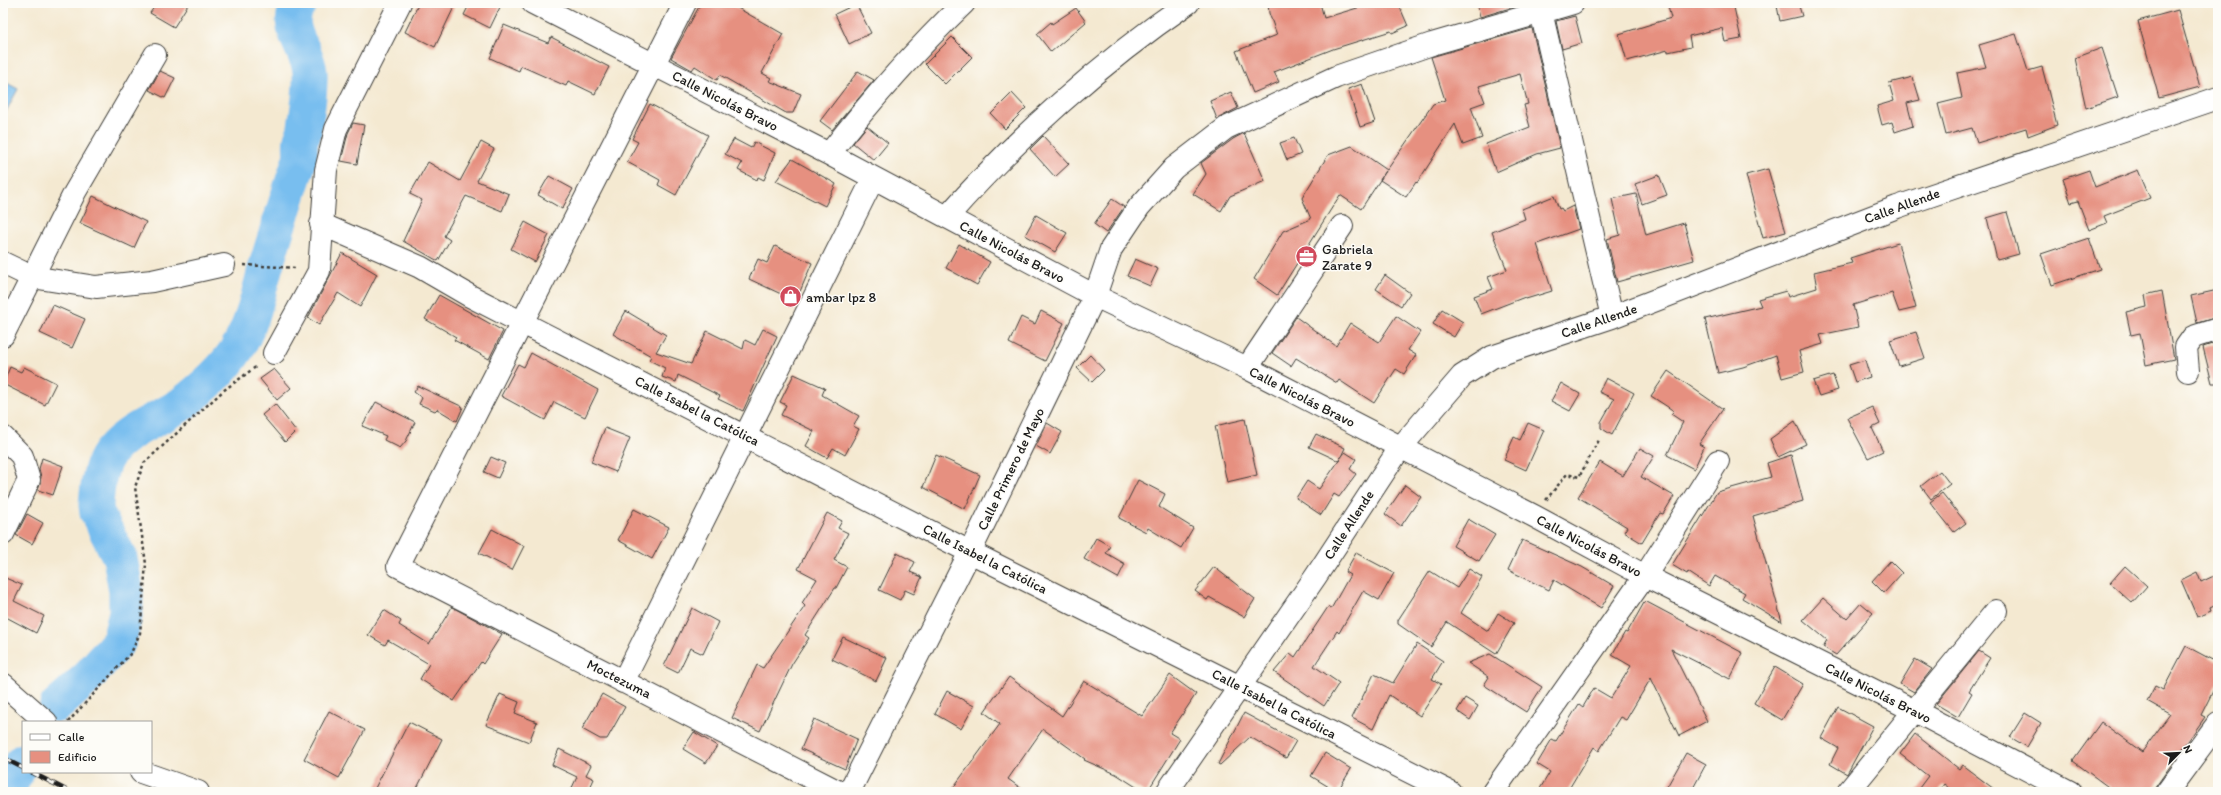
<svg xmlns="http://www.w3.org/2000/svg" width="2221" height="795" font-family="Itim,sans-serif">
  <style>
    .water { fill: #78beef; stroke: #4a6d86 }
    .lines { fill: none; stroke-linecap: round; stroke-linejoin: round }
    .river { stroke: #78beef; stroke-width: 35 }
    .building { fill: #e69080 }
    .minor-casing { stroke: #3c3b37; stroke-width: 24 }
    .path { stroke: #3c3b37; stroke-width: 2.5; stroke-dasharray: 3 3; stroke-linecap: butt }
    .minor { stroke: #fff; stroke-width: 22 }
    .rail-casing { stroke: #1c1c1c; stroke-width: 4.5 }
    .rail { stroke: #fdfcf7; stroke-width: 3; stroke-dasharray: 9; stroke-linecap: butt }
    .labels { text-anchor: middle; dominant-baseline: central; stroke-width: 3; stroke-linejoin: round; paint-order: stroke }
    .street-label { font-size: 14px; fill: #1c1c1c; stroke: #fdfcf7 }
    .poi-label { font-size: 14px; fill: #1c1c1c; stroke: #fdfcf7; text-anchor: start }
  </style>
  <rect width="100%" height="100%" fill="#fdfcf7"/>
  <filter id="ink" filterUnits="userSpaceOnUse"><feTurbulence type="fractalNoise" baseFrequency=".025" numOctaves="2"/><feDisplacementMap in="SourceGraphic" scale="8" xChannelSelector="R" yChannelSelector="G"/><feConvolveMatrix kernelMatrix="1 2 1 2 8 2 1 2 1" color-interpolation-filters="sRGB"/></filter>
  <filter id="wash" filterUnits="userSpaceOnUse"><feTurbulence type="fractalNoise" baseFrequency=".012" numOctaves="4" result="noise"/><feDisplacementMap in="SourceGraphic" scale="16" xChannelSelector="R" yChannelSelector="G"/><feGaussianBlur stdDeviation="0.9" result="paint"/><feColorMatrix in="noise" values="0 0 0 0 0 0 0 0 0 0 0 0 0 0 0 0 0 1.4 0 .05"/><feComposite in="paint" operator="in"/></filter>
  <g filter="url(#wash)">
    <rect width="100%" height="100%" fill="#f4e9d1"/>
    <path class="water" d="M3,81L18,89L3,117Z"/>
    <g class="lines">
      <path class="river" d="M57,705L86,679L119,641L126,612V591L120,558L97,513L96,505C97,491 99,471 106,458C121,432 158,420 182,404C203,388 223,371 237,349C252,325 258,296 265,269C276,233 287,198 299,162C303,152 297,143 304,133C307,114 311,92 310,72C308,48 281,27 300,3
        M6,792L23,761"/>
    </g>
    <g id="blocks">
      <path class="building" d="M157,3H189L174,27L150,13Z
        M419,3H456L435,47L405,32Z
        M470,3H502L490,28L464,15Z
        M701,3H729L783,34L762,73L771,78L769,81L801,94L793,113H786L720,75L717,80L695,66L692,70L671,58Z
        M1268,3H1320L1324,18L1374,3H1398L1408,26L1392,33L1391,31L1333,49L1274,72L1279,82L1253,93L1236,51L1277,35L1269,13Z
        M1477,3H1527L1480,17Z
        M1667,3H1733L1741,39L1725,42L1722,28L1689,36L1691,47L1668,52V50L1627,61L1619,34L1671,18Z
        M1789,3H1798L1802,16L1780,21L1777,6Z
        M856,4L871,33L849,44L835,14Z
        M1076,8L1086,22L1051,52L1037,34L1051,22L1052,24Z
        M2178,10L2200,87L2159,98L2138,21Z
        M1575,16L1582,43L1562,49L1556,21Z
        M504,25L548,43L551,37L609,67L595,94L568,81L566,86L521,66L519,71L490,58Z
        M1532,28L1560,148L1537,154L1496,172L1486,144L1530,127L1524,105L1528,104L1520,74L1479,86L1485,102L1471,107L1482,138L1463,145L1455,124L1417,183L1416,182L1406,197L1380,180L1386,171L1361,209L1340,195L1277,295L1254,279L1283,231L1311,219L1302,198L1328,155L1352,146L1387,170L1433,104L1445,100L1431,57Z
        M2016,34L2028,71L2042,67L2057,125L2028,136L2026,128L1977,143L1972,128L1946,135L1938,104L1962,98L1957,73L1986,67L1979,45Z
        M952,37L972,57L945,84L925,64Z
        M2102,48L2118,97L2086,108L2075,58Z
        M160,71L175,78L165,98L149,90Z
        M858,71L874,80L832,130L820,121Z
        M1913,77L1920,100L1907,103L1913,126L1895,132L1892,122L1882,125L1877,106L1894,101L1889,83Z
        M1362,84L1375,122L1360,127L1348,89Z
        M1231,92L1238,108L1217,119L1210,101Z
        M1012,93L1026,108L1005,129L991,114Z
        M650,104L708,135L676,195L658,185L660,180L627,162L638,142L632,139Z
        M353,123L364,125L357,164L341,161L348,133Z
        M867,126L888,143L874,160L853,143Z
        M1244,133L1265,181L1230,196L1221,211L1193,194L1206,174L1201,163L1233,139Z
        M1043,136L1069,164L1055,177L1030,149Z
        M1294,138L1301,154L1287,160L1280,143Z
        M734,139L751,148L754,142L775,153L764,180L758,177L757,180L738,170L742,163L725,154Z
        M481,142L494,149L477,181L509,194L502,211L466,196L444,236L450,240L438,261L403,241L422,200L410,194L428,162L460,181Z
        M792,159L836,184L825,206L776,181Z
        M1768,169L1786,232L1763,238L1746,175Z
        M2089,170L2095,187L2138,170L2150,198L2104,216L2107,223L2089,230L2078,201L2071,203L2063,179Z
        M1659,175L1667,195L1642,204L1635,184Z
        M549,176L573,189L562,209L538,195Z
        M1636,194L1646,235L1684,223L1694,260L1617,282L1607,239L1620,235L1612,199Z
        M93,196L146,222L134,248L80,223Z
        M1554,196L1559,209L1561,208L1563,211L1573,206L1579,229L1537,244L1552,291L1526,299L1525,297L1481,314L1474,296L1493,289L1488,277L1507,270L1492,232L1525,219L1522,209Z
        M1112,199L1124,207L1106,233L1094,224Z
        M2007,212L2019,254L1997,260L1987,218Z
        M1036,215L1067,233L1055,252L1025,235Z
        M525,222L549,235L535,262L511,249Z
        M2089,238L2100,269L2052,285L2041,254Z
        M1898,243L1916,308L1899,312L1892,293L1853,305L1858,327L1820,335L1823,344L1799,351L1804,372L1782,378L1776,355L1743,367L1718,373L1705,319L1761,306L1758,299L1786,291L1788,297L1817,288L1814,272L1852,263L1850,258Z
        M959,244L990,262L977,285L946,268Z
        M775,246L812,263L796,301L749,279L758,259L767,263Z
        M342,253L377,274L360,307L338,293L319,325L308,318Z
        M1135,259L1158,269L1150,286L1127,276Z
        M1385,275L1410,293L1401,306L1376,289Z
        M2218,290V317L2197,323L2191,296Z
        M2162,291L2174,359L2146,365L2140,333L2131,335L2126,312L2147,307L2145,295Z
        M439,295L503,331L489,359L454,340L456,337L425,319Z
        M53,305L85,319L72,348L40,333Z
        M1442,309L1463,322L1454,337L1433,324Z
        M626,311L666,335L656,352L691,364L707,331L743,349L745,340L755,345L763,329L777,336L743,411L718,399L720,396L678,375L676,382L662,377L665,368L649,360L651,356L613,334Z
        M1041,311L1064,323L1045,361L1009,343L1021,317L1035,324Z
        M1396,316L1420,332L1408,350L1416,355L1404,374L1396,369L1374,403L1339,380L1337,383L1296,358L1291,366L1272,353L1296,317L1336,346L1350,323L1379,342Z
        M1916,332L1925,358L1899,366L1890,340Z
        M2218,342V383H2212L2203,347Z
        M531,353L598,390L585,417L554,402L545,420L501,396L518,364L524,367Z
        M1090,355L1104,370L1092,382L1077,368Z
        M1865,360L1870,377L1855,382L1849,365Z
        M10,367L21,372L24,367L56,383L45,405L3,384Z
        M274,369L291,388L277,400L260,379Z
        M1668,371L1723,409L1699,444L1704,447L1694,469L1667,455L1683,422L1671,414L1674,411L1651,396Z
        M794,374L825,388L822,395L859,416L853,426L859,429L845,455L833,448L827,458L806,446L814,431L781,415L786,405L780,402Z
        M1833,375L1838,390L1819,396L1813,381Z
        M1606,378L1634,393L1612,435L1601,428V422L1614,399L1599,392Z
        M1561,383L1580,394L1570,411L1551,401Z
        M418,386L463,407L457,421L437,409L435,411L419,404L422,398L414,392Z
        M376,402L415,422L406,441L400,448L384,440L386,436L362,426Z
        M275,404L296,431L285,442L262,415Z
        M1872,407L1880,424L1872,428L1883,451L1868,458L1847,418Z
        M1245,419L1257,475L1227,482L1215,426Z
        M1795,421L1806,444L1778,457L1770,439Z
        M1047,423L1062,432L1050,454L1036,446Z
        M1528,423L1544,430L1526,470L1504,460L1514,437L1520,440Z
        M605,428L630,438L616,472L591,462Z
        M1316,434L1345,448L1339,461L1309,447Z
        M1640,448L1654,456L1641,477L1674,496L1663,514L1660,513L1642,543L1624,532L1627,527L1578,497L1600,462L1623,476Z
        M1345,452L1356,459L1350,469L1356,474L1339,497L1334,494L1321,515L1296,498L1307,481L1319,489Z
        M936,455L980,475L965,509L923,487Z
        M1791,455L1803,501L1753,516L1782,622L1742,598L1745,593L1715,576L1709,586L1688,572L1687,574L1672,565L1717,492L1771,477L1767,463Z
        M491,457L505,463L498,478L484,472Z
        M42,458L63,466L53,495L38,490L41,477L39,469Z
        M1940,471L1950,484L1931,499L1921,486Z
        M1138,480L1165,494L1159,507L1193,528L1181,548L1148,528L1146,532L1119,518Z
        M1405,485L1421,497L1401,526L1385,514Z
        M1942,493L1966,523L1954,532L1930,502Z
        M634,509L669,527L652,559L618,540Z
        M827,513L842,521L838,528L848,533L834,560L847,567L836,588H835L805,635L809,638L792,664L760,731L732,718L757,665L763,668L805,606L802,603L817,579L798,569Z
        M27,514L43,523L32,544L16,535Z
        M1468,519L1495,535L1479,561L1453,546Z
        M492,529L524,546L512,570L479,553Z
        M1096,538L1110,546L1106,553L1125,564L1118,578L1084,559Z
        M1522,540L1582,567L1614,586L1601,608L1554,580L1549,590L1508,570Z
        M897,553L915,562L910,572L922,577L914,594L905,590L900,600L879,590Z
        M1356,553L1394,573L1379,600L1363,591L1339,633L1337,631L1314,666L1339,683L1324,706L1274,672L1290,653L1295,657L1328,607L1331,609L1350,575L1345,572Z
        M1890,561L1902,573L1884,593L1872,581Z
        M2125,566L2147,586L2132,603L2110,583Z
        M1214,567L1255,599L1244,617L1209,597L1207,600L1195,591Z
        M1469,569L1482,577L1461,613L1488,631L1498,613L1514,623L1496,654L1447,622L1431,647L1398,624V620L1430,571L1457,588Z
        M2197,572L2201,582L2218,574V604L2210,608L2211,611L2197,617L2181,580Z
        M3,577L22,585L14,601L44,616L36,633L6,617L3,622Z
        M1823,598L1847,619L1861,603L1873,613L1836,655L1823,647L1827,640L1803,620Z
        M1645,601L1743,653L1730,679L1671,649L1707,721L1679,736L1651,678L1626,720L1620,717L1599,751L1594,747L1567,792H1538L1550,772L1537,764L1552,739L1556,741L1579,704L1583,707L1594,688L1611,698L1631,666L1612,655L1625,632L1627,633Z
        M452,607L502,634L483,664L481,662L454,701L420,679L429,664L388,640L385,645L368,635L384,610L401,621L399,625L429,644Z
        M692,608L718,622L703,654L690,648L678,673L664,666Z
        M843,637L887,658L876,681L832,659Z
        M1417,644L1443,661L1432,679L1441,684L1420,716L1389,695L1373,729L1352,718L1374,674L1393,683Z
        M2186,646L2218,663V681L2201,715L2205,717L2152,792H2115L2073,761L2101,722L2142,752L2170,714L2147,701L2155,686L2163,690Z
        M1979,651L1990,658L1969,691L1972,693L1958,717L1936,704Z
        M1490,654L1542,687L1526,712L1484,685L1489,677L1468,663Z
        M1915,659L1932,669L1914,692L1900,684Z
        M1775,667L1803,684L1782,720L1754,703Z
        M1170,675L1196,694L1170,733L1180,739L1147,792H1144L1116,774L1084,760L1085,759L1043,729L1008,779L1026,792H950L1000,724L984,712L1009,677L1062,716L1084,681L1142,716Z
        M947,691L974,706L961,729L935,714Z
        M500,694L519,702L515,713L537,722L529,742L486,725Z
        M602,694L625,707L607,739H600L582,729Z
        M1465,698L1478,706L1470,720L1457,711Z
        M1838,707L1873,726L1847,774L1830,764L1838,748L1821,738Z
        M329,711L365,730L339,778L304,759Z
        M1244,713L1296,741L1286,758L1250,737L1220,765L1218,764Z
        M2025,713L2041,723L2027,747L2010,737Z
        M814,719L857,739L845,769L801,749Z
        M409,722L442,739L415,792H373Z
        M694,732L717,746L706,763L683,749Z
        M1915,734L1959,769L1962,765L1998,792H1954L1944,784L1938,792H1916L1928,776L1900,754Z
        M559,749L591,765L586,775L594,779L588,792H570L577,777L552,765Z
        M1325,753L1351,769L1337,792L1311,776Z
        M1686,753L1706,764L1691,792H1664Z"/>
    </g>
  </g>
  <g filter="url(#ink)">
    <use href="#blocks" fill-opacity="0" stroke="#3c3b37" stroke-width="1"/>
    <g class="lines">
      <defs>
        <path id="minor" d="M533,3L829,154L1095,296L1247,368L1534,516L1645,576L1915,711L2070,792
          M685,3L398,566L839,792
          M1539,3L1612,317
          M829,154C872,99 914,51 964,3
          M947,217C1015,139 1103,61 1188,3
          M321,224L420,267L470,296L970,552L1450,792
          M3,263L32,277L96,287L152,281L224,265
          M3,335L75,192L155,55
          M274,353L319,271L326,170L336,129L400,3
          M1247,368L1342,226
          M2188,371L2186,347L2193,337L2218,329
          M3,437L22,456L29,480L3,534
          M623,682L873,179
          M3,684L46,722
          M141,772L198,792
          M849,792L970,552L1095,296L1111,249L1139,207L1174,168L1226,128L1336,77L1432,44L1573,3
          M1167,792L1316,576L1400,448L1462,376L1492,357L1612,317L1897,207L2218,98
          M1493,792L1645,576L1718,461
          M1848,792L1996,611
          M2167,792L2218,723"/>
      </defs>
      <use href="#minor" class="minor-casing"/>
      <path class="path" d="M244,265L297,268
        M1546,500L1567,474L1579,477L1599,440
        M68,722L131,653L140,633L146,564L135,487L144,463L223,391L257,366"/>
      <use href="#minor" class="minor"/>
      <defs>
        <path id="rail" d="M3,758L23,768
          M31,772L70,792"/>
      </defs>
      <use href="#rail" class="rail-casing"/>
      <use href="#rail" class="rail"/>
    </g>
  </g>
  <defs>
    <symbol id="office-disc" viewBox="-11 -11 22 22"><circle r="9.5" fill="#d1495b" stroke="#fdfcf7"/><path d="M-6-3h4V-5.5h4V-3h4V5H-6ZM-1-4.5V-3h2v-1.5ZM-6 0V1H6V0Z" fill="#fff"/></symbol>
    <symbol id="shop-disc" viewBox="-11 -11 22 22"><circle r="9.5" fill="#d1495b" stroke="#fdfcf7"/><path d="M-5-2.5h2.3a2.7 3.5 0 0 1 5.4 0H5L5.5 6h-11ZM-1.5-2.5h3a1.5 2.3 0 0 0-3 0Z" fill="#fff"/></symbol>
  </defs>
  <g fill-rule="evenodd">
    <use href="#office-disc" x="1294" y="244" width="25" height="25"/>
    <use href="#shop-disc" x="778" y="284" width="25" height="25"/>
  </g>
  <g class="labels">
    <g class="street-label">
      <text transform="translate(725 101) rotate(27)">Calle Nicolás Bravo</text>
      <text transform="translate(1902 206) rotate(-20)">Calle Allende</text>
      <text transform="translate(1012 252) rotate(28)">Calle Nicolás Bravo</text>
      <text transform="translate(1599 321) rotate(-19)">Calle Allende</text>
      <text transform="translate(1302 397) rotate(27)">Calle Nicolás Bravo</text>
      <text transform="translate(697 411) rotate(27)">Calle Isabel la Católica</text>
      <text transform="translate(1011 469) rotate(-64)">Calle Primero de Mayo</text>
      <text transform="translate(1349 525) rotate(-57)">Calle Allende</text>
      <text transform="translate(1589 546) rotate(28)">Calle Nicolás Bravo</text>
      <text transform="translate(985 559) rotate(27)">Calle Isabel la Católica</text>
      <text transform="translate(619 679) rotate(27)">Moctezuma</text>
      <text transform="translate(1878 693) rotate(27)">Calle Nicolás Bravo</text>
      <text transform="translate(1274 704) rotate(27)">Calle Isabel la Católica</text>
    </g>
    <g class="poi-label">
      <text x="1322" y="249">Gabriela<tspan x="1322" dy="16">Zarate 9</tspan></text>
      <text x="806" y="297">ambar lpz 8</text>
    </g>
  </g>
  <rect width="2221" height="795" fill="none" stroke="#fdfcf7" stroke-width="16"/>
  <rect x="22" y="721" width="130" height="52" fill="#fdfcf7" stroke="#a3a29f"/>
  <rect x="30" y="734" width="20" height="6" fill="#ffffff" stroke="#a3a29f"/>
  <text x="58" y="741" font-size="12" fill="#1c1c1c">Calle</text>
  <rect x="30" y="751" width="20" height="12" fill="#e69080" stroke="#a3a29f"/>
  <text x="58" y="761" font-size="12" fill="#1c1c1c">Edificio</text>
  <g transform="translate(2179 753) rotate(66)" stroke="#fdfcf7" stroke-width="3" paint-order="stroke">
  <path d="M0-3L7 15L0 10L-7 15Z" fill="#1c1c1c"/>
  <text y="-6" font-size="11" font-weight="bold" text-anchor="middle" fill="#1c1c1c">N</text>
  </g>
</svg>
